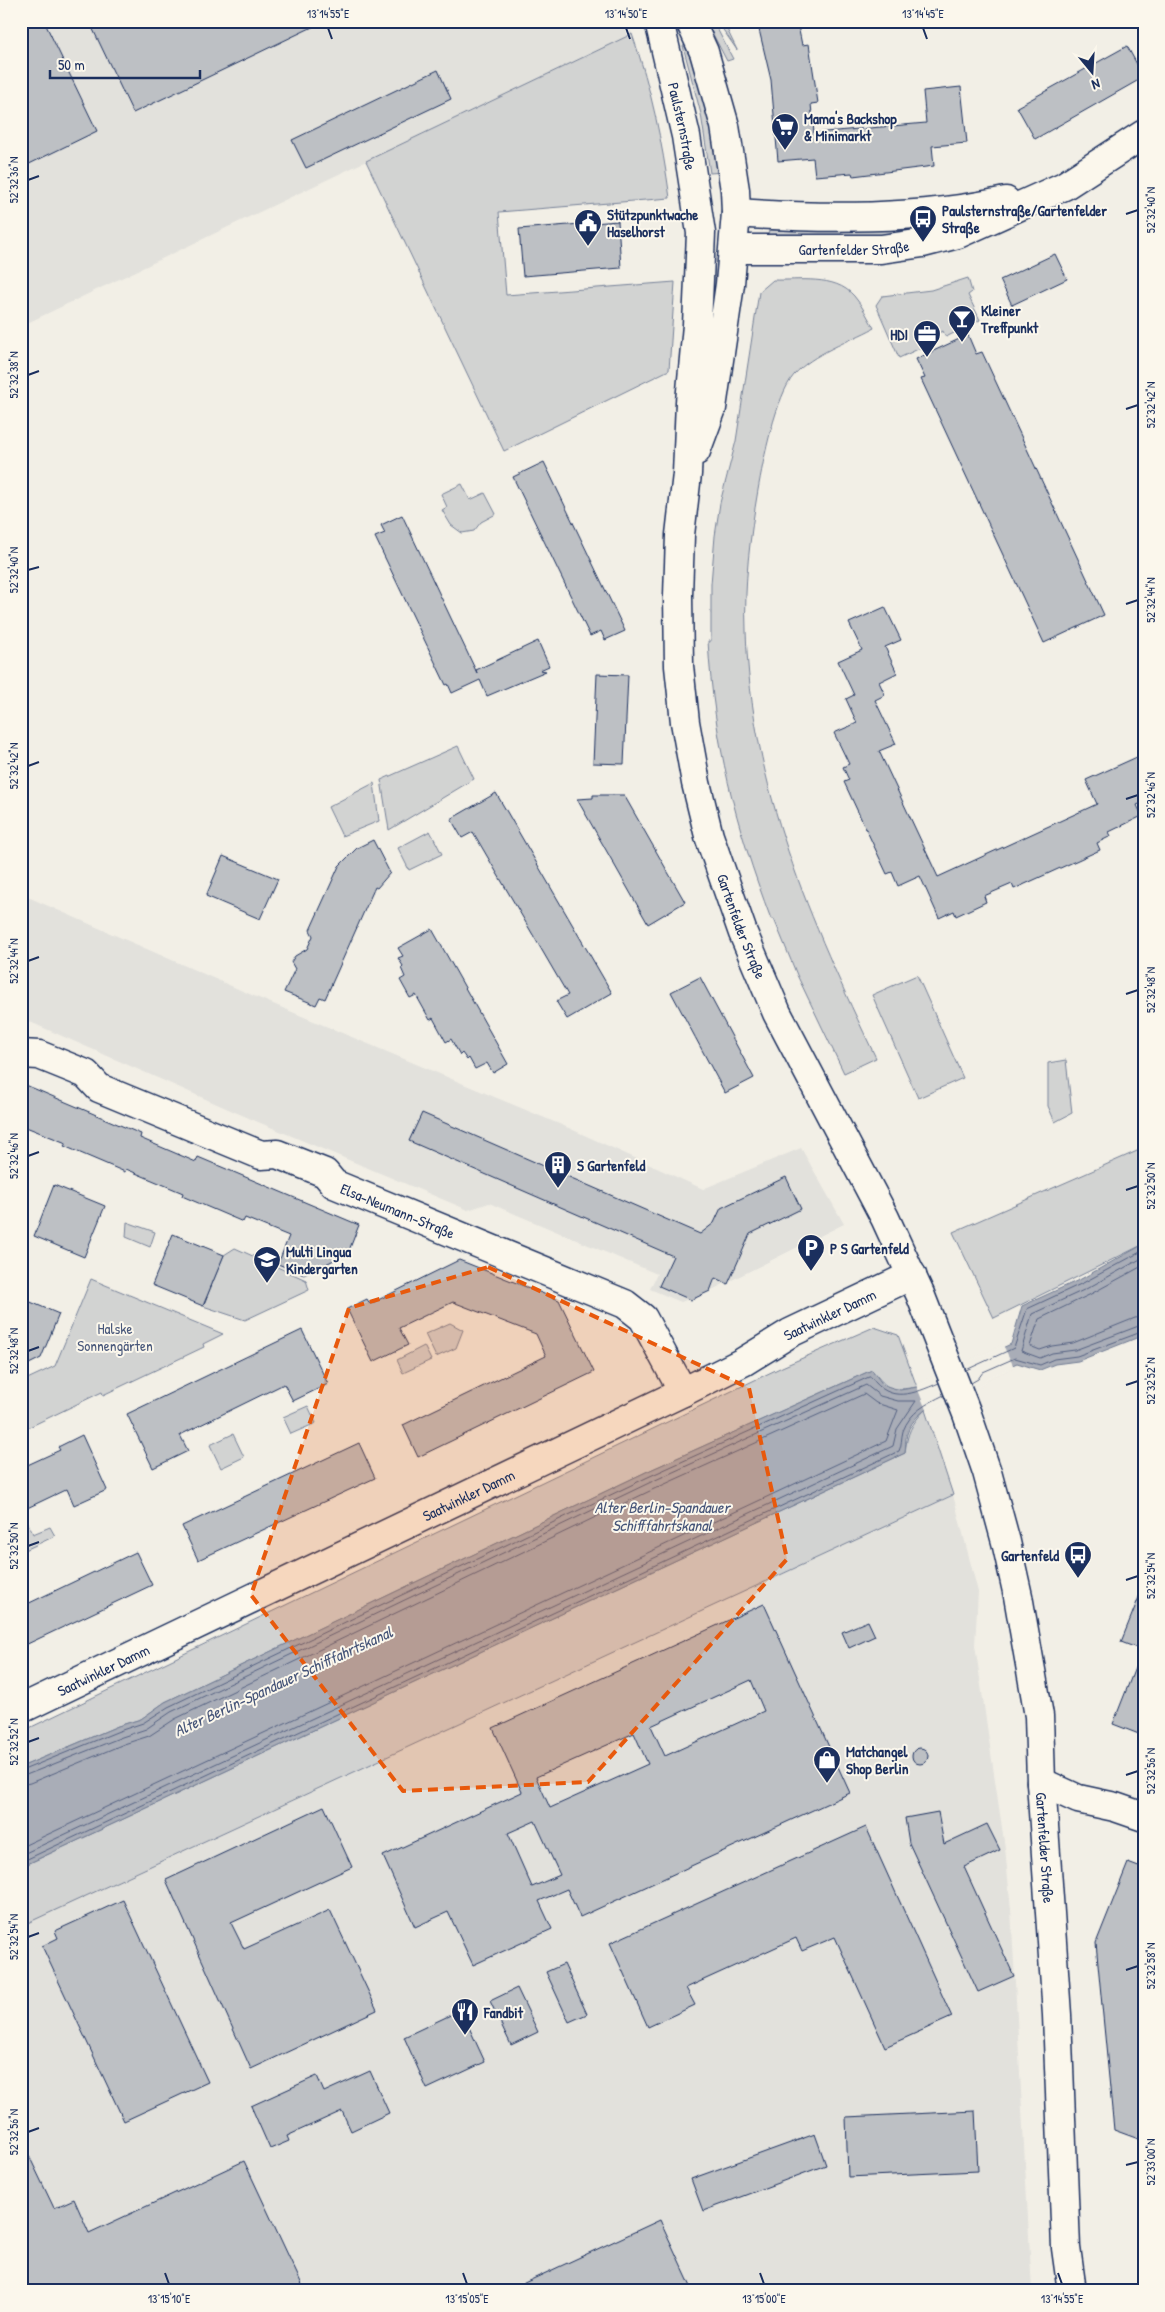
<svg xmlns="http://www.w3.org/2000/svg" width="1165" height="2312" font-family="'Patrick Hand',sans-serif">
  <style>
    .built { fill: #e2e1dc }
    .green { fill: #d2d3d2; stroke: #768198 }
    .water { fill: #a9adb7; stroke: #707b93 }
    .pier { fill: #f2efe6 }
    .lines { fill: none; stroke-linecap: round; stroke-linejoin: round }
    .shore { stroke: #546182; stroke-width: 1 }
    .building { fill: #bdc0c4; stroke: #1b2f5e; fill-rule: evenodd }
    .minor-casing { stroke: #1b2f5e; stroke-width: 31 }
    .major-casing { stroke: #1b2f5e; stroke-width: 31 }
    .minor { stroke: #fbf7ec; stroke-width: 28 }
    .major { stroke: #fbf7ec; stroke-width: 28 }
    .marked { fill: #e8590c; fill-opacity: 0.2; stroke: #e8590c; stroke-width: 4; stroke-dasharray: 10 6; stroke-linejoin: round }
    .ticks { fill: none; stroke: #1b2f5e; stroke-width: 2 }
    .labels { text-anchor: middle; dominant-baseline: central; stroke-width: 4; stroke-linejoin: round; paint-order: stroke }
    .poi-label { font-size: 15px; font-weight: bold; fill: #1b2f5e; stroke: #fbf7ec; text-anchor: start }
    .street-label { font-size: 15px; fill: #1b2f5e; stroke: #fbf7ec }
    .park-label { font-size: 15px; fill: #49587b; stroke: #fbf7ec }
    .water-label { font-size: 16px; font-style: italic; fill: #465579; stroke: #fbf7ec }
    .neatline { fill: none; stroke: #1b2f5e; stroke-width: 2 }
    .ticks-label { font-size: 12px; text-anchor: middle; fill: #1b2f5e }
  </style>
  <rect width="100%" height="100%" fill="#f2efe6"/>
  <filter id="ink" filterUnits="userSpaceOnUse"><feTurbulence type="fractalNoise" baseFrequency=".02" numOctaves="2"/><feDisplacementMap in="SourceGraphic" scale="10" xChannelSelector="R" yChannelSelector="G"/><feConvolveMatrix kernelMatrix="1 2 1 2 8 2 1 2 1" color-interpolation-filters="sRGB"/></filter>
  <g filter="url(#ink)">
    <path class="built" d="M21,21H626L632,34L21,326Z
      M21,894L254,996L571,1129L703,1189L801,1148L844,1224L710,1291L681,1302L650,1289L657,1274L489,1203L468,1210L251,1119L21,1018Z
      M953,1495L978,1592L975,1645L1005,1848L1011,1909L1032,2291H21V1923L126,1878Z"/>
    <path class="green" d="M706,21H713L733,59L727,61Z
      M717,21H723L737,50Z
      M632,34C651,87 662,142 670,198L499,212L506,295L675,282L669,370L504,451L366,161Z
      M690,44L723,172L710,173L701,114L683,46Z
      M937,224L916,236L767,241L769,230L869,229Z
      M968,278L972,292L968,295L980,320L946,337L943,331L929,337L931,343L899,358L876,305L882,296L931,290Z
      M773,280C798,281 835,274 854,296C862,305 868,318 874,328C850,341 812,354 794,375C776,396 763,461 758,490C750,536 744,584 746,631C751,786 810,921 876,1058L844,1073L797,975L774,919H771C735,824 714,743 708,641H711V584L715,536L720,503L736,441L759,292Z
      M462,484L470,500L485,493L496,514L481,522L474,531L462,533L451,525L442,510L447,507L441,494Z
      M458,746L474,779L389,830L381,780Z
      M374,783L379,821L342,836L328,807Z
      M430,831L442,854L409,870L398,848Z
      M917,975L963,1078L918,1098L872,995Z
      M1066,1060L1072,1113L1055,1122L1048,1106V1063Z
      M1144,1148V1244L994,1318L953,1232Z
      M127,1222L155,1232L150,1247L126,1237Z
      M235,1248L306,1280L309,1290L245,1320L203,1306L224,1255Z
      M91,1279L223,1334L203,1344L204,1347L103,1395L102,1392L21,1431V1382L55,1366Z
      M450,1323L463,1330L456,1348L436,1357L425,1334Z
      M874,1327L898,1335L917,1387C890,1391 889,1391 872,1370L646,1472L165,1702L141,1719L118,1726L21,1767V1732L782,1367Z
      M424,1346L431,1360L403,1373L397,1360Z
      M308,1406L316,1423L291,1434L283,1417Z
      M925,1410L953,1495L21,1926V1867L905,1453C907,1434 911,1424 925,1410Z
      M233,1434L244,1457L221,1468L210,1445Z
      M27,1521L33,1534L50,1527L55,1536L21,1552V1524Z"/>
    <path class="water" d="M1144,1244V1335L1078,1361L1055,1364L1040,1370L1017,1363L985,1377L983,1383C958,1394 916,1404 907,1434C905,1440 906,1447 905,1453L21,1867V1767L118,1726L141,1719L165,1702L646,1472L872,1370L883,1385L900,1390L917,1387L1011,1344L1022,1306L1081,1279Z"/>
    <path class="pier" d="M1003,1345L1014,1367L987,1379L984,1385L927,1412L916,1385Z"/>
    <g class="lines">
      <path class="shore" d="M1144,1257L1086,1289L1032,1314L1021,1351L1040,1358L1052,1353L1075,1350L1144,1324
        M1144,1265L1089,1295L1039,1319L1030,1346L1040,1350L1052,1346L1073,1343L1135,1318L1144,1317
        M966,1370L1014,1348L1027,1309L1083,1283L1144,1250
        M971,1383L978,1379L983,1372L1015,1358L1040,1365L1054,1359L1077,1356L1144,1331
        M21,1771L119,1731L143,1723L168,1707L648,1477L869,1377H871C890,1404 913,1394 939,1383
        M21,1777L122,1737L146,1729L171,1712L651,1482L866,1385L880,1396L898,1401H916L897,1429L893,1446L21,1855
        M21,1785L30,1783L124,1744L149,1736L175,1719L654,1489L864,1394L876,1403L898,1410L886,1441L21,1847
        M21,1862L899,1451C902,1445 901,1438 903,1431C910,1412 926,1404 944,1395"/>
    </g>
    <path class="building" d="M21,21H44L97,131L21,168Z
      M89,21H325L133,113Z
      M757,21H797L802,45L809,44L818,103L811,104L814,133L926,123L923,91L961,87L967,143L932,146L934,166L853,176L852,173L815,176L813,158L778,161L771,80Z
      M1127,46L1144,77L1035,139L1017,107Z
      M438,70L451,99L306,168L292,140Z
      M618,221L621,268L523,276L519,229Z
      M1055,254L1067,279L1012,305L1000,280Z
      M968,335L976,354L982,352L1104,615L1044,643L921,379L925,378L916,359Z
      M544,462L625,631L605,640L601,631L590,636L513,477Z
      M402,515L477,673L476,670L538,641L549,666L540,670L546,671L487,696L480,680L452,693L448,684L446,685L375,537L385,533L381,525Z
      M885,607L901,640L885,647L897,673L879,682L885,695L875,700L896,744L879,751L938,877L1097,804L1086,780L1137,757L1144,771V802L1137,805L1142,816L1109,832L1111,836L1097,843L1100,850L1014,889L1012,884L984,896L986,902L956,916L954,911L939,918L920,876L898,886L892,872L887,874L844,782L849,780L843,767L849,764L834,733L857,723L846,699L854,695L838,661L862,650L849,623Z
      M597,674L628,675L624,764L593,763Z
      M496,793L612,993L567,1019L556,1001L568,995L473,832L462,838L451,819Z
      M593,795H624L685,902L648,924L577,799L593,798Z
      M373,840L390,873L377,888L375,887L325,999L320,997L316,1005L284,992L295,969L291,962L295,956L307,949L313,936L310,930L339,866L357,848Z
      M223,856L278,879L260,919L206,896Z
      M432,929L508,1064L493,1073L487,1063L475,1069L469,1058L467,1060L462,1053L460,1055L451,1039L446,1042L433,1018L430,1020L416,995L410,998L400,980L405,977L401,968L403,966L398,958L403,956L398,948Z
      M700,977L754,1078L725,1093L671,992Z
      M21,1083L141,1134L140,1138L196,1162L198,1157L359,1225L348,1253L304,1275L278,1264L289,1236L245,1218L243,1222L182,1196L183,1193L126,1169L125,1172L64,1146L66,1143L21,1125Z
      M422,1113L700,1234L714,1223L721,1208L786,1177L801,1209L750,1234L728,1284L715,1278L710,1291L691,1300L659,1286L673,1256L409,1141Z
      M54,1185L105,1206L84,1257L34,1236Z
      M173,1234L224,1255L203,1306L152,1285Z
      M459,1260L559,1300L594,1372L418,1457L403,1425L546,1356L536,1334L453,1302L399,1328L408,1345L373,1362L347,1309L367,1299L370,1304Z
      M21,1298L59,1314L41,1358L21,1368Z
      M302,1330L328,1384L293,1401L284,1384L180,1435L188,1451L153,1468L127,1414Z
      M82,1435L107,1490L74,1505L67,1489L21,1511V1468L60,1450L58,1447Z
      M359,1443L375,1478L198,1560L182,1526Z
      M136,1552L152,1585L21,1647V1607Z
      M1143,1587H1144V1736L1113,1724L1142,1650L1121,1642Z
      M764,1604L850,1793L580,1917L567,1889L539,1901L552,1929L473,1965L448,1912L415,1927L383,1856L522,1792L493,1728ZM751,1680L764,1711L665,1756L651,1726ZM634,1733L648,1764L550,1808L536,1777ZM535,1821L560,1875L532,1887L508,1833Z
      M868,1621L875,1636L849,1648L842,1632Z
      M912 1756a8 8 0 1 1 16 0a8 8 0 1 1-16 0Z
      M324,1806L352,1867L231,1923L244,1949L330,1910L377,2010L251,2069L166,1880Z
      M938,1812L944,1844L987,1824L1000,1850L964,1867L1014,1976L978,1992L909,1843L905,1818Z
      M866,1827L952,2017L885,2047L835,1937L802,1951L796,1938L686,1988L695,2005L648,2027L610,1943Z
      M1128,1863L1144,1869V2141L1114,2130L1096,1943Z
      M123,1900L208,2082L124,2121L42,1946L58,1938L55,1931Z
      M564,1964L587,2014L569,2022L546,1972Z
      M517,1988L538,2032L511,2045L490,2001Z
      M461,2010L485,2062L427,2089L404,2037Z
      M370,2071L389,2113L351,2131L342,2111L287,2136L289,2141L270,2149L251,2106L317,2076L324,2092Z
      M975,2111L978,2171L848,2177L846,2117Z
      M815,2134L826,2165L703,2211L691,2179Z
      M21,2139L54,2208L74,2199L89,2233L244,2161L305,2291H21Z
      M660,2220L693,2291H507Z"/>
    <g class="lines">
      <defs>
        <g id="minor">
          <path d="M736,213C824,219 919,220 1006,201"/>
          <path id="s1" d="M734,249H881L923,243L958,234L1064,186L1144,134"/>
          <path id="s2" d="M21,1054L39,1055L86,1074L99,1088L261,1155L277,1154L325,1173L334,1184L625,1304L643,1318L683,1392"/>
          <path d="M1041,1782L1078,1799L1115,1807L1144,1817"/>
        </g>
        <g id="major">
          <path id="s3" d="M659,21L686,136L701,233L697,325L690,402L687,474L680,535L678,596L679,666L685,722L696,783L709,836L743,933L777,1013L885,1218L920,1294L967,1414L987,1472L1006,1542L1018,1596L1039,1716L1041,1782L1057,2015L1066,2248L1072,2291"/>
          <path d="M690,21L704,52L725,126L735,190L736,213L730,284L712,408L696,451"/>
          <path id="s4" d="M21,1709L683,1392L743,1362L790,1333L912,1275"/>
        </g>
      </defs>
      <use href="#minor" class="minor-casing"/>
      <use href="#major" class="major-casing"/>
      <use href="#minor" class="minor"/>
      <use href="#major" class="major"/>
    </g>
  </g>
  <path class="marked" d="M488,1267L749,1388L787,1559L588,1782L403,1791L251,1595L349,1308Z"/>
  <path class="ticks" d="M328,28L332,39M626,28L630,39M923,28L927,39M28,180L39,176M1126,214L1138,210M28,375L39,371M1126,409L1138,405M28,570L39,567M1126,604L1138,600M28,766L39,762M1126,799L1138,795M28,961L39,957M1126,994L1138,990M28,1156L39,1152M1126,1190L1138,1186M28,1351L39,1347M1126,1385L1138,1381M28,1546L39,1542M1126,1580L1138,1576M28,1742L39,1738M1126,1775L1138,1771M28,1937L39,1933M1126,1970L1138,1966M28,2132L39,2128M1126,2165L1138,2162M165,2273L169,2284M463,2273L467,2284M760,2273L764,2284M1058,2273L1062,2284"/>
  <defs>
    <symbol id="supermarket-pin" viewBox="-11 -11 22 30"><path d="M0 17L-7.5 6A9.5 9.5 0 1 1 7.5 6Z" fill="#1b2f5e" stroke="#fbf7ec"/><path d="M-6-5.5h2.5l.6 2H6L4.5 2H-2.5L-4.4-4H-6ZM-1.5 3.2a1.3 1.3 0 1 0 .1 0ZM3 3.2a1.3 1.3 0 1 0 .1 0Z" fill="#fff"/></symbol>
    <symbol id="bus-pin" viewBox="-11 -11 22 30"><path d="M0 17L-7.5 6A9.5 9.5 0 1 1 7.5 6Z" fill="#1b2f5e" stroke="#fbf7ec"/><path d="M-5-6H5V4H4V6H2V4H-2V6H-4V4H-5ZM-3.5-4V0h7V-4ZM-3.5 1.2v1.5H-2V1.2ZM2 1.2v1.5H3.5V1.2Z" fill="#fff"/></symbol>
    <symbol id="civic-pin" viewBox="-11 -11 22 30"><path d="M0 17L-7.5 6A9.5 9.5 0 1 1 7.5 6Z" fill="#1b2f5e" stroke="#fbf7ec"/><path d="M-.6-6.5H3V-4.5H.6V-3L4-1V1h2V6H-6V1h2V-1L-.6-3ZM-1.2 2.5V6h2.4V2.5Z" fill="#fff"/></symbol>
    <symbol id="bar-pin" viewBox="-11 -11 22 30"><path d="M0 17L-7.5 6A9.5 9.5 0 1 1 7.5 6Z" fill="#1b2f5e" stroke="#fbf7ec"/><path d="M-6-5H6L.8 .8V4.5H3.5V6h-7V4.5H-.8V.8Z" fill="#fff"/></symbol>
    <symbol id="office-pin" viewBox="-11 -11 22 30"><path d="M0 17L-7.5 6A9.5 9.5 0 1 1 7.5 6Z" fill="#1b2f5e" stroke="#fbf7ec"/><path d="M-6-3h4V-5.5h4V-3h4V5H-6ZM-1-4.5V-3h2v-1.5ZM-6 0V1H6V0Z" fill="#fff"/></symbol>
    <symbol id="building-pin" viewBox="-11 -11 22 30"><path d="M0 17L-7.5 6A9.5 9.5 0 1 1 7.5 6Z" fill="#1b2f5e" stroke="#fbf7ec"/><path d="M-4-6H4V6H1V3H-1V6H-4ZM-2.5-4.3h1.7v1.8h-1.7ZM.8-4.3h1.7v1.8H.8ZM-2.5-1h1.7V.8h-1.7ZM.8-1h1.7V.8H.8Z" fill="#fff"/></symbol>
    <symbol id="parking-pin" viewBox="-11 -11 22 30"><path d="M0 17L-7.5 6A9.5 9.5 0 1 1 7.5 6Z" fill="#1b2f5e" stroke="#fbf7ec"/><path d="M-3.5-5.5H1a3.5 3.5 0 0 1 0 7H-1V5.5H-3.5ZM-1-3.4V-.6H.8a1.4 1.4 0 0 0 0-2.8Z" fill="#fff"/></symbol>
    <symbol id="school-pin" viewBox="-11 -11 22 30"><path d="M0 17L-7.5 6A9.5 9.5 0 1 1 7.5 6Z" fill="#1b2f5e" stroke="#fbf7ec"/><path d="M0-5L7-2L0 1L-7-2ZM-4 1L0 2.5L4 1V4Q0 6-4 4Z" fill="#fff"/></symbol>
    <symbol id="shop-pin" viewBox="-11 -11 22 30"><path d="M0 17L-7.5 6A9.5 9.5 0 1 1 7.5 6Z" fill="#1b2f5e" stroke="#fbf7ec"/><path d="M-5-2.5h2.3a2.7 3.5 0 0 1 5.4 0H5L5.5 6h-11ZM-1.5-2.5h3a1.5 2.3 0 0 0-3 0Z" fill="#fff"/></symbol>
    <symbol id="restaurant-pin" viewBox="-11 -11 22 30"><path d="M0 17L-7.5 6A9.5 9.5 0 1 1 7.5 6Z" fill="#1b2f5e" stroke="#fbf7ec"/><path d="M-5-6h1v4h1v-4h1v4h1v-4h1v5L-1.5 .5V6h-2V.5L-5-1ZM5-6V6H3V1.5H1.5Q1.5-4 5-6Z" fill="#fff"/></symbol>
  </defs>
  <g fill-rule="evenodd">
    <use href="#supermarket-pin" x="769" y="111" width="32" height="43"/>
    <use href="#bus-pin" x="907" y="203" width="32" height="43"/>
    <use href="#civic-pin" x="572" y="207" width="32" height="43"/>
    <use href="#bar-pin" x="946" y="303" width="32" height="43"/>
    <use href="#office-pin" x="911" y="318" width="32" height="43"/>
    <use href="#building-pin" x="542" y="1149" width="32" height="43"/>
    <use href="#parking-pin" x="795" y="1232" width="32" height="43"/>
    <use href="#school-pin" x="251" y="1244" width="32" height="43"/>
    <use href="#bus-pin" x="1062" y="1539" width="32" height="43"/>
    <use href="#shop-pin" x="811" y="1744" width="32" height="43"/>
    <use href="#restaurant-pin" x="449" y="1996" width="32" height="43"/>
  </g>
  <g class="labels">
    <g class="poi-label">
      <text x="804" y="118">Mama's Backshop<tspan x="804" dy="17">&amp; Minimarkt</tspan></text>
      <text x="942" y="210">Paulsternstraße/Gartenfelder<tspan x="942" dy="17">Straße</tspan></text>
      <text x="607" y="214">Stützpunktwache<tspan x="607" dy="17">Haselhorst</tspan></text>
      <text x="981" y="310">Kleiner<tspan x="981" dy="17">Treffpunkt</tspan></text>
      <text x="908" y="334" text-anchor="end">HDI</text>
      <text x="577" y="1165">S Gartenfeld</text>
      <text x="830" y="1248">P S Gartenfeld</text>
      <text x="286" y="1251">Multi Lingua<tspan x="286" dy="17">Kindergarten</tspan></text>
      <text x="1059" y="1555" text-anchor="end">Gartenfeld</text>
      <text x="846" y="1751">Matchangel<tspan x="846" dy="17">Shop Berlin</tspan></text>
      <text x="484" y="2012">Fandbit</text>
    </g>
    <g class="street-label">
      <text stroke="none"><textPath href="#s3" startOffset="108">Paulsternstraße</textPath></text>
      <text stroke="none"><textPath href="#s1" startOffset="120">Gartenfelder Straße</textPath></text>
      <text stroke="none"><textPath href="#s3" startOffset="919">Gartenfelder Straße</textPath></text>
      <text stroke="none"><textPath href="#s2" startOffset="414">Elsa-Neumann-Straße</textPath></text>
      <text stroke="none"><textPath href="#s4" startOffset="900">Saatwinkler Damm</textPath></text>
      <text stroke="none"><textPath href="#s4" startOffset="496">Saatwinkler Damm</textPath></text>
      <text stroke="none"><textPath href="#s4" startOffset="91">Saatwinkler Damm</textPath></text>
      <text stroke="none"><textPath href="#s3" startOffset="1900">Gartenfelder Straße</textPath></text>
    </g>
    <g class="park-label">
      <text x="115" y="1328">Halske<tspan x="115" dy="17">Sonnengärten</tspan></text>
    </g>
    <g class="water-label">
      <text x="662" y="1507">Alter Berlin-Spandauer<tspan x="662" dy="18">Schifffahrtskanal</tspan></text>
      <text transform="translate(283 1681) rotate(-25)">Alter Berlin-Spandauer Schifffahrtskanal</text>
    </g>
  </g>
  <rect width="1165" height="2312" fill="none" stroke="#fbf7ec" stroke-width="55"/>
  <g transform="translate(1092 72) rotate(162)" stroke="#fbf7ec" stroke-width="4" paint-order="stroke">
  <path d="M0-4L9 19L0 12L-9 19Z" fill="#1b2f5e"/>
  <text y="-8" font-size="14" font-weight="bold" text-anchor="middle" fill="#1b2f5e">N</text>
  </g>
  <path d="M50 70v8h150v-8" fill="none" stroke="#1b2f5e" stroke-width="2.5"/>
  <text x="58" y="70" font-size="15" fill="#1b2f5e" stroke="#fbf7ec" stroke-width="4" paint-order="stroke">50 m</text>
  <rect x="28" y="28" width="1110" height="2256" class="neatline"/>
  <g class="ticks-label">
    <text x="328" y="18">13°14'55"E</text>
    <text x="626" y="18">13°14'50"E</text>
    <text x="923" y="18">13°14'45"E</text>
    <text transform="translate(14 180) rotate(-90)" y="4">52°32'36"N</text>
    <text transform="translate(1151 210) rotate(-90)" y="4">52°32'40"N</text>
    <text transform="translate(14 375) rotate(-90)" y="4">52°32'38"N</text>
    <text transform="translate(1151 405) rotate(-90)" y="4">52°32'42"N</text>
    <text transform="translate(14 570) rotate(-90)" y="4">52°32'40"N</text>
    <text transform="translate(1151 600) rotate(-90)" y="4">52°32'44"N</text>
    <text transform="translate(14 766) rotate(-90)" y="4">52°32'42"N</text>
    <text transform="translate(1151 795) rotate(-90)" y="4">52°32'46"N</text>
    <text transform="translate(14 961) rotate(-90)" y="4">52°32'44"N</text>
    <text transform="translate(1151 990) rotate(-90)" y="4">52°32'48"N</text>
    <text transform="translate(14 1156) rotate(-90)" y="4">52°32'46"N</text>
    <text transform="translate(1151 1186) rotate(-90)" y="4">52°32'50"N</text>
    <text transform="translate(14 1351) rotate(-90)" y="4">52°32'48"N</text>
    <text transform="translate(1151 1381) rotate(-90)" y="4">52°32'52"N</text>
    <text transform="translate(14 1546) rotate(-90)" y="4">52°32'50"N</text>
    <text transform="translate(1151 1576) rotate(-90)" y="4">52°32'54"N</text>
    <text transform="translate(14 1742) rotate(-90)" y="4">52°32'52"N</text>
    <text transform="translate(1151 1771) rotate(-90)" y="4">52°32'56"N</text>
    <text transform="translate(14 1937) rotate(-90)" y="4">52°32'54"N</text>
    <text transform="translate(1151 1966) rotate(-90)" y="4">52°32'58"N</text>
    <text transform="translate(14 2132) rotate(-90)" y="4">52°32'56"N</text>
    <text transform="translate(1151 2162) rotate(-90)" y="4">52°33'00"N</text>
    <text x="169" y="2303">13°15'10"E</text>
    <text x="467" y="2303">13°15'05"E</text>
    <text x="764" y="2303">13°15'00"E</text>
    <text x="1062" y="2303">13°14'55"E</text>
  </g>
</svg>
